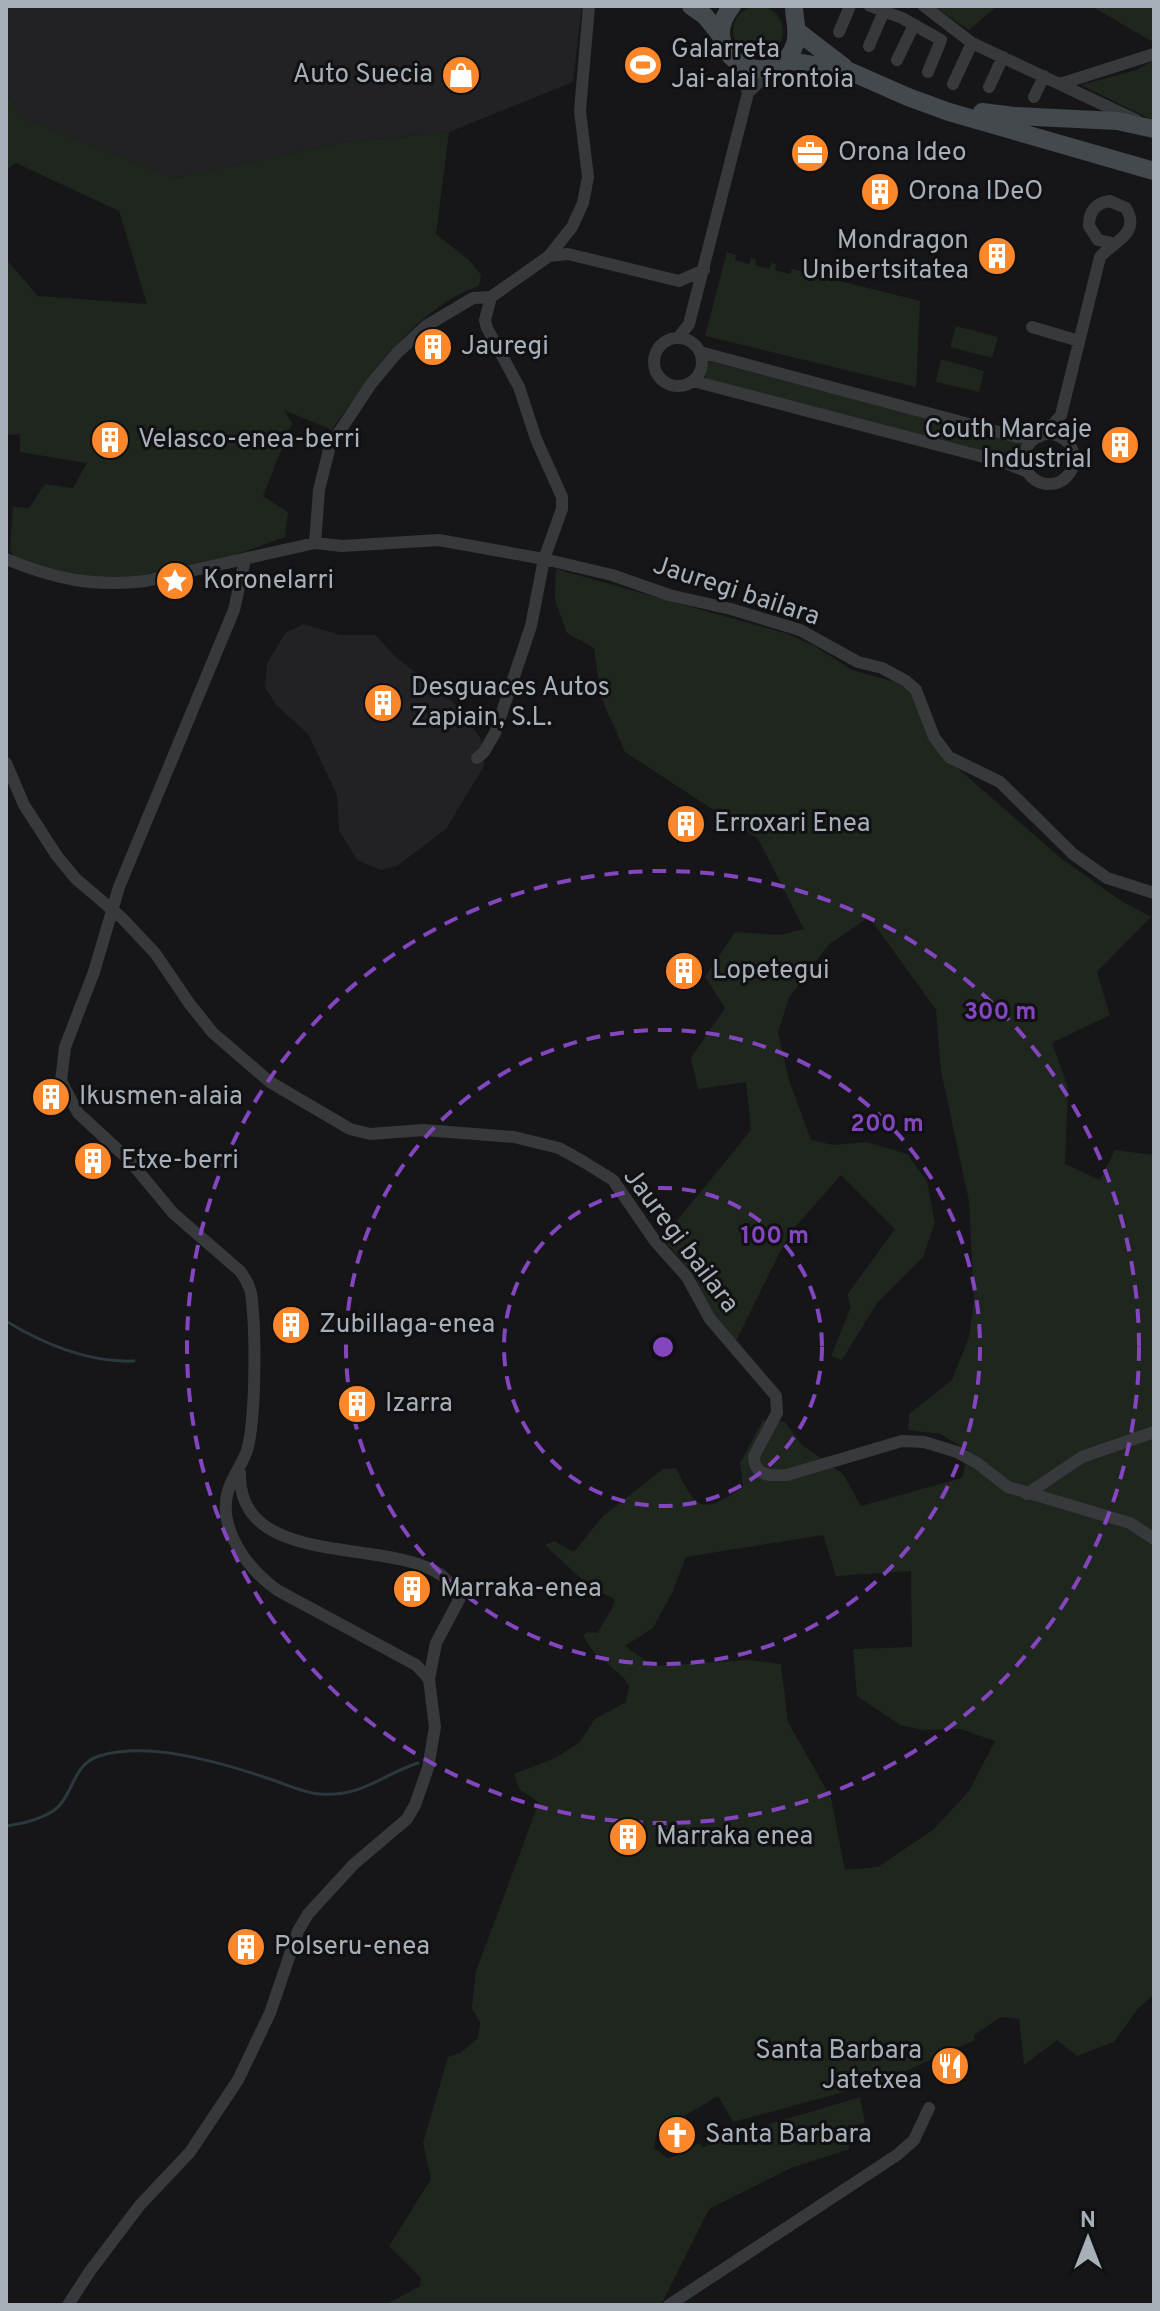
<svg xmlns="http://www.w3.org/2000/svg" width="1160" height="2311" font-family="Overpass,sans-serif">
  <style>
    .built { fill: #222225 }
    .green { fill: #1e261e; fill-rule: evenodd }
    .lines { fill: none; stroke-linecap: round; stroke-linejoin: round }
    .stream { stroke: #2b393d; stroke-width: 3 }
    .minor { stroke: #37393d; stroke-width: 12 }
    .secondary { stroke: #44494d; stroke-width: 18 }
    .ring { fill: none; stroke: #8446be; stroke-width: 4; stroke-dasharray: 14 10 }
    .labels { text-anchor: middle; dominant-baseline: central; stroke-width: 6; stroke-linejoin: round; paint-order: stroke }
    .poi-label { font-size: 26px; fill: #a7b0b9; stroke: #111113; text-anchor: start }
    .street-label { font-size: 26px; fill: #a7b0b9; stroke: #111113 }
    .centre { fill: #8446be; stroke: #111113; stroke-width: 4 }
    .ring-label { font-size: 24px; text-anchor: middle; font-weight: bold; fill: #8446be; stroke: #111113; stroke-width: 6; stroke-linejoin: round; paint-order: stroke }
  </style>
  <rect width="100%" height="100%" fill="#161618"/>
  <path class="built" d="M6,6H582L573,82L449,132L345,142L175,178L27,119L6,94Z
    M304,624L340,635H375L397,658L453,702L481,739L484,766L446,829L397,866L381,870L357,860L339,830L337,795L308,734L276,705L265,687L267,664L285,633Z"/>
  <path class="green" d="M733 31a25 25 0 1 1 50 0a25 25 0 1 1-50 0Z
    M933,6H997L969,30Z
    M1091,6H1154V42H1153Z
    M1154,60V121L1081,85L1136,70Z
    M6,94L27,119L175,178L345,142L449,132L436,234L469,260L481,275L479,286C415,308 369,377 332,430L284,410L292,423L263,496L288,512L285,537C232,557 174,576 117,580C82,582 46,569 14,557L10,549L13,507L29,508L45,484L73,488L87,463L20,452V434L6,435V259L38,296L147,304L119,211L16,163L6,170Z
    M727,252L736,255L735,260L749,264L751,258L756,259L755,265L769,269L771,263L776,264L775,270L790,274L792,269L920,301L916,387L705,336Z
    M956,326L998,337L992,358L950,347Z
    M941,359L984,371L979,392L936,382Z
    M709,361L1023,442L1018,454L1019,462L704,381Z
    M556,569L785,633L813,645L852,670L895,682L912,693L948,760L1062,859L1120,900L1151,917L1097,972L1110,1015L1052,1043L1068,1087L1065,1164L1100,1180L1115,1150L1154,1155V1994L1137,2010L1114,2042L1077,2056L1057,2040L1024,2065L1019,2019L1001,2017L974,2035L975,2040L879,2083L877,2078L865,2073L862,2087L733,2122L718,2096L661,2130L656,2136L654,2148L668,2158L678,2155L699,2143L703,2148L716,2140L860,2097L865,2123L858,2125L849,2134V2149L791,2168L709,2209L661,2305H385L420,2286L421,2278L389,2246L431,2179L423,2143L448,2057L460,2053L478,2038L480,2023L472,2008L476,1971L539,1802L520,1790L514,1774L555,1758L580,1742L595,1719L626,1702L629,1686L624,1678L592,1650L583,1635L588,1632L598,1633C603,1620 612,1613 615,1599L591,1588L545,1545L554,1541L574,1552L603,1516L663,1469L676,1468C697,1511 702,1515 743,1487L740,1463L763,1420L785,1422L802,1445L843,1474L861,1506L962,1478L969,1451L940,1434L908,1430L909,1414L952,1380L969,1337L974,1301L969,1201L941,1071L936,1010L869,917L828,945L789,998L778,1032L789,1080L811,1140L833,1145L867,1142L907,1154L927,1181L935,1223L923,1257L877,1303L842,1360L831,1356L851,1307L847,1295L895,1229L841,1175L789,1234L735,1343L719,1326L695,1277L663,1238L751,1130L746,1082L698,1089L691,1058L725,1008L705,977L735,932L780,935L804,929L758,839L625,752L601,697L594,648L567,633L555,600ZM823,1535L836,1576L911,1571L912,1647L853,1649L857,1696L900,1725L923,1730L960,1729L995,1741L969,1791L934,1829L878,1867L845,1870L831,1798L788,1722L781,1664L749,1660L653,1666L625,1646L653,1628L673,1591L686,1557Z"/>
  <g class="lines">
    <path class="stream" d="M6,1321C43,1344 90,1363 134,1361
      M6,1826C21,1824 39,1820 53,1811C74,1797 71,1765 99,1756C149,1741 219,1762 267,1778C284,1783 303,1793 320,1794C363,1797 381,1775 418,1763"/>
    <path class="minor" d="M870,6L902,18L941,40L928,72
      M924,6L972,43L1136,120
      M839,32L850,6
      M869,46L884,11
      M897,60L914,25
      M953,84L972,43
      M1060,84L1154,54
      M989,87L1003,57
      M748,93L774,67
      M1034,97L1044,76
      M549,256L568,254L679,281L704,270
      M1032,327L1079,341
      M678,338L689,324L748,93L740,65
      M654 362a24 24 0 1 1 48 0a24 24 0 1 1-48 0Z
      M700,352L1017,437H1039
      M693,381L1003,462L1028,472
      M1045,434L1061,415L1100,257C1114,241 1141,234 1126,208L1110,201C1095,203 1089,212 1089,226L1098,240L1112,243
      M1024 459a25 25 0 1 1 50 0a25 25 0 1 1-50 0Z
      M315,543L319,490L330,446L371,384L397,353L426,326L473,298L491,297L549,256L572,227L583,203L588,177L580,111L589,6
      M6,559C55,579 92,587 146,581L315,543L342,546L439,540L544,559L612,575L669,595L731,609L800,630L858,662L882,668L906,681L916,690L934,737L949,757L1000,782L1073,854L1107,878L1154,893
      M477,758L484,752L495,733L531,626L544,559L562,509V497L536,439L519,387L487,328L485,320L491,297
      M6,763L24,805L57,856L76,879L122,918L155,953L189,1003L213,1033L270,1082L350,1129L370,1134L424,1130L514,1137L559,1148L584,1162L613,1180L655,1241L687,1277L710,1319L776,1396L777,1413L754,1456C754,1477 771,1476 787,1475L902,1441L924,1442L957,1452L977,1463L1008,1487L1130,1523L1154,1539
      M240,1473C238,1570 388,1537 441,1575C449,1580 454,1592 459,1600L436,1643L429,1679
      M1027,1494L1082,1457L1154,1432
      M68,2305L90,2271L140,2205L190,2152L238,2080L270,2013L298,1931L308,1914L354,1864L407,1819L415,1805L428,1768L435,1727L429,1679L416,1665L277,1590C248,1569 217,1529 228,1491C232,1476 244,1463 248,1447C256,1411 256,1329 251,1293C249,1284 245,1278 240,1271L173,1213L129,1160L78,1113L61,1081L65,1047L94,972L119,887L234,610L245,560
      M669,2305L897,2155L914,2140L929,2108"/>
    <path class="secondary" d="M691,6L705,16L721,36
      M732,6C691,56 777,98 795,44C799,31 794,19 794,6
      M797,31L844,67
      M785,60L849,71L908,97L949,112L1154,171
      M982,112L1014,116L1117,121L1154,129"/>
  </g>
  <g class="ring">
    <circle cx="663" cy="1347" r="159"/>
    <circle cx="663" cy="1347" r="317"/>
    <circle cx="663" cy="1347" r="476"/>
  </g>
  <defs>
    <symbol id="stadium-disc" viewBox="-11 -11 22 22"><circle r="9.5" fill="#fc862a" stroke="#111113"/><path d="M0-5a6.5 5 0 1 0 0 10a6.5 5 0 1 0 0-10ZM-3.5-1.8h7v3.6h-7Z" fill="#fff"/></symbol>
    <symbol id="shop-disc" viewBox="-11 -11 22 22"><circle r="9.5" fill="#fc862a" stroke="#111113"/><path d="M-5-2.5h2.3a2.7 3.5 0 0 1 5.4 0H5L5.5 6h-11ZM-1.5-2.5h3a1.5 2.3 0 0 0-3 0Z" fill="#fff"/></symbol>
    <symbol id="office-disc" viewBox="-11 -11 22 22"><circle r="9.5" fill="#fc862a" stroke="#111113"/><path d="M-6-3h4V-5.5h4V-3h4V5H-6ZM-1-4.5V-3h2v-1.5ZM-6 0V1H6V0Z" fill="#fff"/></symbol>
    <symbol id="building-disc" viewBox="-11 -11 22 22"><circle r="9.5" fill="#fc862a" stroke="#111113"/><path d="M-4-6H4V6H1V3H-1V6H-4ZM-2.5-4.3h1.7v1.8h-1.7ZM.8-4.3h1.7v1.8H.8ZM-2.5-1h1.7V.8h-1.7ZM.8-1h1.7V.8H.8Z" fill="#fff"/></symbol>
    <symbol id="sight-disc" viewBox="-11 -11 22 22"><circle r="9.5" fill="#fc862a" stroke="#111113"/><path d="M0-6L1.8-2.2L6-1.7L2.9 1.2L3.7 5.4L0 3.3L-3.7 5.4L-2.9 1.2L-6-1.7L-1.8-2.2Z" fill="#fff"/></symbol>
    <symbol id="restaurant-disc" viewBox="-11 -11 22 22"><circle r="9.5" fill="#fc862a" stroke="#111113"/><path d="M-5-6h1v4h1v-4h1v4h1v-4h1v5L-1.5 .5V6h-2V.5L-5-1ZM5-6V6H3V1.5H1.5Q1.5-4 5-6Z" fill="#fff"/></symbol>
    <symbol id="church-disc" viewBox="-11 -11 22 22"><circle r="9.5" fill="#fc862a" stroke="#111113"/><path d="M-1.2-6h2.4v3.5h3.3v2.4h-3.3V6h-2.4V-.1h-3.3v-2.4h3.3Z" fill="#fff"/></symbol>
  </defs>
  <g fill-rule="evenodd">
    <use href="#stadium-disc" x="621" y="43" width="44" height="44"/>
    <use href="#shop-disc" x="439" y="53" width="44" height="44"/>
    <use href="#office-disc" x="788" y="131" width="44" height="44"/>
    <use href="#building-disc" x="858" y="170" width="44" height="44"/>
    <use href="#building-disc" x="975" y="234" width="44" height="44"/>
    <use href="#building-disc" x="411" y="325" width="44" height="44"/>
    <use href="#building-disc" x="88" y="418" width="44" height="44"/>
    <use href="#building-disc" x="1098" y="423" width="44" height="44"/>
    <use href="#sight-disc" x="153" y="559" width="44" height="44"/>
    <use href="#building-disc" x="361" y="681" width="44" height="44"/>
    <use href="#building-disc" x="664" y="802" width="44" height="44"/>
    <use href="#building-disc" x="662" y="949" width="44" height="44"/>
    <use href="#building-disc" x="29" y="1075" width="44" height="44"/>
    <use href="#building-disc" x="71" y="1139" width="44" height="44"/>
    <use href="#building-disc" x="269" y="1303" width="44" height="44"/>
    <use href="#building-disc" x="335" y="1382" width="44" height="44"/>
    <use href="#building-disc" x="390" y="1567" width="44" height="44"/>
    <use href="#building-disc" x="606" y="1815" width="44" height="44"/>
    <use href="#building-disc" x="224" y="1925" width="44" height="44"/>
    <use href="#restaurant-disc" x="928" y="2044" width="44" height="44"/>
    <use href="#church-disc" x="655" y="2113" width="44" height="44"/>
  </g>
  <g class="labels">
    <g class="poi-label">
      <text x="671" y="50">Galarreta<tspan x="671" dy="30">Jai-alai frontoia</tspan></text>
      <text x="433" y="75" text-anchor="end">Auto Suecia</text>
      <text x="838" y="153">Orona Ideo</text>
      <text x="908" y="192">Orona IDeO</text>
      <text x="969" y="241" text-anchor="end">Mondragon<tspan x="969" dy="30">Unibertsitatea</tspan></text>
      <text x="461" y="347">Jauregi</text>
      <text x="1092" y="430" text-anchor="end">Couth Marcaje<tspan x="1092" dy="30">Industrial</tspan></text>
      <text x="138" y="440">Velasco-enea-berri</text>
      <text x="203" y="581">Koronelarri</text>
      <text x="411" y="688">Desguaces Autos<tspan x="411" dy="30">Zapiain, S.L.</tspan></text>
      <text x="714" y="824">Erroxari Enea</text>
      <text x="712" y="971">Lopetegui</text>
      <text x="79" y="1097">Ikusmen-alaia</text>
      <text x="121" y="1161">Etxe-berri</text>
      <text x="319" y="1325">Zubillaga-enea</text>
      <text x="385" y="1404">Izarra</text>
      <text x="440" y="1589">Marraka-enea</text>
      <text x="656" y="1837">Marraka enea</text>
      <text x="274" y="1947">Polseru-enea</text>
      <text x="922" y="2051" text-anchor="end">Santa Barbara<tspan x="922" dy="30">Jatetxea</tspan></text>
      <text x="705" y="2135">Santa Barbara</text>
    </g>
    <g class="street-label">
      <text transform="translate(736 592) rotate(18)">Jauregi bailara</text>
      <text transform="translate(680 1241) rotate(53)">Jauregi bailara</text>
    </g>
  </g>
  <circle cx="663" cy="1347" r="12" class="centre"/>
  <g class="ring-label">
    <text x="1000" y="1019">300 m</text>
    <text x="887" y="1131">200 m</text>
    <text x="775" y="1243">100 m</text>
  </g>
  <rect width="1160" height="2311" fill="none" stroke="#a7b0b9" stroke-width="16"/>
  <g transform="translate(1088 2239)" stroke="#111113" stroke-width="6" paint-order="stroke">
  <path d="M0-6L14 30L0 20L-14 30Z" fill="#a7b0b9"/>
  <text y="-12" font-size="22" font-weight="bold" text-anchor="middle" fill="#a7b0b9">N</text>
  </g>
</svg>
